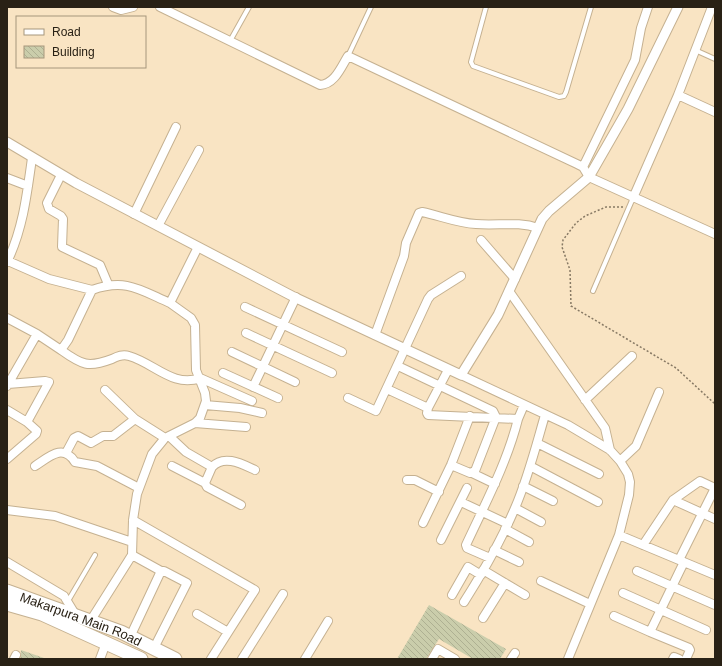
<svg xmlns="http://www.w3.org/2000/svg" width="722" height="666" font-family="Helvetica,sans-serif">
  <style>
    .building { fill: url(#building-back-hatch) }
    .lines { fill: none; stroke-linecap: round; stroke-linejoin: round }
    .service-casing { stroke: #c5b191; stroke-width: 6 }
    .minor-casing { stroke: #c5b191; stroke-width: 10 }
    .tertiary-casing { stroke: #c5b191; stroke-width: 11 }
    .trunk-casing { stroke: #c5b191; stroke-width: 15 }
    .path { stroke: #877964; stroke-width: 1.5; stroke-dasharray: 2 2; stroke-linecap: butt }
    .service { stroke: #fff; stroke-width: 4 }
    .minor { stroke: #fff; stroke-width: 8 }
    .tertiary { stroke: #fff; stroke-width: 9 }
    .trunk { stroke: #fff; stroke-width: 13 }
    .labels { text-anchor: middle; dominant-baseline: central; stroke-width: 4; stroke-linejoin: round; paint-order: stroke }
    .street-label { font-size: 13px; fill: #292115; stroke: #f9e4c3 }
  </style>
  <defs>
    <pattern id="building-back-hatch" width="6" height="6" patternUnits="userSpaceOnUse"><rect width="6" height="6" fill="#cacdab"/><path d="M-1 5l2 2M0 0l6 6M5-1l2 2" fill="none" stroke="#aeb092"/></pattern>
  </defs>
  <rect width="100%" height="100%" fill="#f9e4c3"/>
  <path class="building" d="M429,605L506,649L500,659H473L439,639L426,659H397Z
    M21,650L44,658V659H20Z"/>
  <g class="lines">
    <defs>
      <path id="service" d="M486,7L471,62L473,66L559,97L564,96L566,92L591,7
        M230,41L249,7
        M695,50L715,59
        M348,56L371,7
        M593,291L633,198
        M68,601L95,555"/>
      <path id="minor" d="M113,7L121,10L133,7
        M160,7L320,85C335,84 341,67 348,56L577,164L583,167L589,177L715,234
        M678,95L712,7
        M583,167L635,60L641,28L648,7
        M61,175L47,203L49,209L61,216L63,219L62,247L100,265L108,284
        M7,178L28,186
        M633,198L678,95L715,112
        M134,214L176,127
        M158,226L199,150
        M481,240L515,279
        M8,261L49,279L92,290
        M7,262C23,229 27,194 32,158
        M509,291L605,428L610,450
        M245,307L342,352
        M7,318L37,334L61,350L68,340L92,290C126,278 140,290 170,303L198,247
        M246,333L332,373
        M375,335L404,256L406,243L419,213L422,212C441,216 457,223 476,224C497,226 518,221 538,228
        M61,350C82,365 88,368 112,359C118,356 123,354 129,356C154,363 173,388 200,378L252,401
        M232,352L295,382
        M398,366L493,411L496,417L475,471L470,473L451,465
        M448,370L428,408L427,413L428,415L518,419L524,405
        M223,373L278,398
        M461,375L568,425L610,450L620,461L628,474L630,482L629,495L619,535L568,659
        M8,384L45,381L49,382L27,422
        M7,386L37,334
        M253,387L296,297
        M387,389L428,408
        M105,390L135,419
        M348,398L376,411L428,299L431,295L461,276
        M585,400L632,356
        M205,405L240,408L262,413
        M7,410L27,422L37,431L36,434L7,459
        M195,423L246,427
        M169,436L186,452L212,467L205,483L207,487L241,505
        M537,443L599,474
        M66,453L74,438L78,436L91,443L103,436H113L135,419L165,438
        M620,461L636,446L659,392
        M35,466C49,457 63,443 75,462L97,466L139,488
        M172,466L205,483
        M530,466L598,502
        M212,467C224,454 242,464 255,470
        M472,473L495,484
        M407,480H415L439,492
        M523,486L553,501
        M673,500L715,519
        M461,502L508,524
        M515,508L541,522
        M7,510L55,516L132,542
        M133,520L255,590L211,659
        M423,523L451,465L470,416
        M505,529L529,542
        M619,535L715,575
        M441,540L467,488
        M643,545L673,500L700,481L715,488
        M494,550L519,562
        M490,558L467,548L466,545C485,504 507,463 518,419
        M679,560L715,488
        M7,562L64,596L75,614
        M483,570L525,595
        M637,571L715,605
        M541,581L590,604
        M623,593L706,630
        M452,595L468,567L481,575
        M464,602C483,572 501,541 515,508C528,478 536,446 545,415
        M197,614L228,632
        M614,616L650,632L684,562
        M483,618L505,583
        M91,620L132,555L133,520L137,494L152,454L165,438L195,423L200,418L206,401L205,393L196,370L195,325L191,318L170,303
        M650,632L689,648L690,650L686,659
        M130,637L161,571L132,555
        M154,648L187,583L164,571H161
        M14,659L16,655
        M100,659L106,643
        M242,659L283,594
        M305,659L328,621
        M432,659L438,649L455,659
        M511,659L515,653
        M673,659L674,657L679,659"/>
      <path id="tertiary" d="M7,142L76,183L294,297L461,375L498,315L542,219L549,211L589,177L628,109L678,7"/>
      <g id="trunk">
        <path id="s1" d="M7,591L121,632L175,659"/>
        <path d="M7,604L42,614L141,659"/>
      </g>
    </defs>
    <use href="#service" class="service-casing"/>
    <use href="#minor" class="minor-casing"/>
    <use href="#tertiary" class="tertiary-casing"/>
    <use href="#trunk" class="trunk-casing"/>
    <path class="path" d="M623,207H606L585,216L576,223L563,240L562,247L570,270L571,306L676,368L715,404"/>
    <use href="#service" class="service"/>
    <use href="#minor" class="minor"/>
    <use href="#tertiary" class="tertiary"/>
    <use href="#trunk" class="trunk"/>
  </g>
  <g class="labels">
    <g class="street-label">
      <text stroke="none"><textPath href="#s1" startOffset="79">Makarpura Main Road</textPath></text>
    </g>
  </g>
  <rect width="722" height="666" fill="none" stroke="#292115" stroke-width="16"/>
  <rect x="16" y="16" width="130" height="52" fill="#f9e4c3" stroke="#a6967d"/>
  <rect x="24" y="29" width="20" height="6" fill="#ffffff" stroke="#a6967d"/>
  <text x="52" y="36" font-size="12" fill="#292115">Road</text>
  <rect x="24" y="46" width="20" height="12" fill="url(#building-back-hatch)" stroke="#a6967d"/>
  <text x="52" y="56" font-size="12" fill="#292115">Building</text>
</svg>
